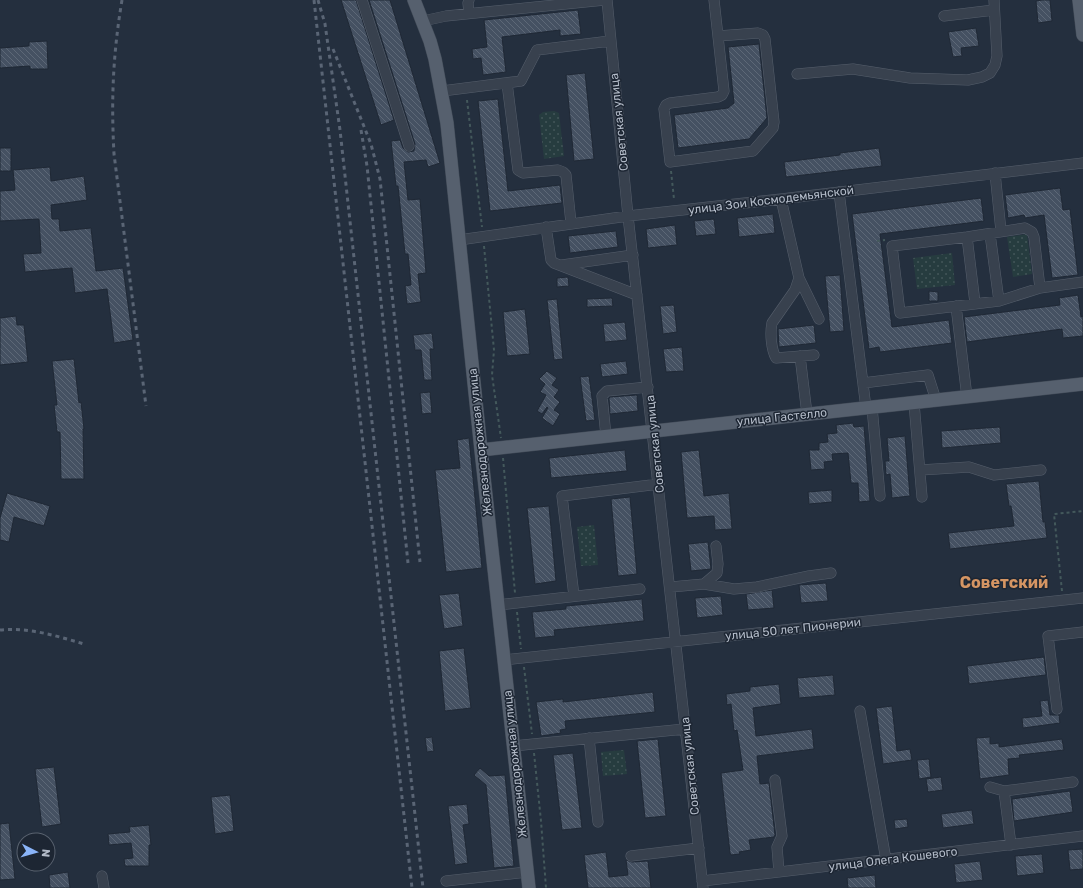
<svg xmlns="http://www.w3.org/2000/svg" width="1083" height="888" font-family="Rubik,sans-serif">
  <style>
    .park { fill: url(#park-dots) }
    .building { fill: url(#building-back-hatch); stroke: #1f2835 }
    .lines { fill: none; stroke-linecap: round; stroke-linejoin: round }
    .minor-casing { stroke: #565f6c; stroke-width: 11 }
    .major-casing { stroke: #414a57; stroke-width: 14 }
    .path { stroke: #44595c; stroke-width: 2; stroke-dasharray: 3 3; stroke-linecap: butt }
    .minor { stroke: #38414e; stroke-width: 10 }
    .major { stroke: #56606e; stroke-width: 13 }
    .rail { stroke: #5a6575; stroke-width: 3; stroke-dasharray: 4 4; stroke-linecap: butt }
    .labels { text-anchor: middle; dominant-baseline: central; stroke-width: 3; stroke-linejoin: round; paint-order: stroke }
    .street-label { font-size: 12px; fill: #b4bcc9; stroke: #1d2633 }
    .district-label { font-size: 16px; font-weight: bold; fill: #d59563; stroke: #1d2633 }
  </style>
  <defs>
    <pattern id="park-dots" width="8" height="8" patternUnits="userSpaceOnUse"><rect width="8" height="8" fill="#263c3f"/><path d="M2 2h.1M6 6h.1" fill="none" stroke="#435659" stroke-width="1.8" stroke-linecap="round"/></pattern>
    <pattern id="building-back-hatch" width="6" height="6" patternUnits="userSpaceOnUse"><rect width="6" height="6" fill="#455162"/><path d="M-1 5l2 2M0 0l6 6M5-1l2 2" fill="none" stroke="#5d6877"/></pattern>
  </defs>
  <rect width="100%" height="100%" fill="#242f3e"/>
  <path class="park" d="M554,111L559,113L564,156L544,159L539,115L543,112Z
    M1027,234L1032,274L1013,277L1007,237Z
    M952,253L955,285L917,289L913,258Z
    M594,525L598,565L581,566L577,527Z
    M624,750L627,774L603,776L601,752Z"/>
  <path class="building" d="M341,0H356L394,120L381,125Z
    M369,0H390L440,163L428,167L426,160L404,162L408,200L420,199L426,273L418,274L421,302L407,304L405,286L411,285L408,254H405L398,186H396L391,141L400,140L403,148L408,152L414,151L415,144Z
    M1042,0H1050L1052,21L1038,23L1036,1Z
    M578,10L581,34L560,36V30L502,37L506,72L483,75L481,58L473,59L472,49L487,47L484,20Z
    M976,28L979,46L961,48L962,56L953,57L948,32Z
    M47,41L48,69H30V66L0,68V48L29,46V42Z
    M759,44L767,118L749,139L678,148L674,115L728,108L734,103L728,47Z
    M585,73L594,159L574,161L566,75Z
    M498,99L508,191L560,185L562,203L490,211L478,101Z
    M0,148H11V171H0Z
    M879,148L882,166L786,177L784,162L840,155V153Z
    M50,167L51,181L84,176L87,200L51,205L52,219H59L60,231L91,228L96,271L123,268L133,340L114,343L107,289L75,293L72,268L25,272L23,254L41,253L39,219L0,221V191L15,190L13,170Z
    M1060,188L1063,210L1070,209L1078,275L1052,278L1044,215L1025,218L1024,215L1008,218L1005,195Z
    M981,198L984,221L880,234L892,327L949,320L952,343L880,352L879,347L869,349L852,214Z
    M773,214L775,233L739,237L737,218Z
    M714,219L716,234L696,236L694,221Z
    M675,225L677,245L648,248L646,229Z
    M616,231L618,247L570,253L568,236Z
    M840,275L844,331L830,332L825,276Z
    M568,277L569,286L557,287V278Z
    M929,291L938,292V301H929Z
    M1078,295L1081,317L1083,316V336L1063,338L1062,329L967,342L964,317L1060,305L1059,298Z
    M612,298L613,306L587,307V299Z
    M557,299L563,359L554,360L547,300Z
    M674,305L677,332L663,334L660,306Z
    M525,309L530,354L507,356L503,312Z
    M16,316L17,325H24L28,362L0,365V318Z
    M625,322L627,340L605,342L603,324Z
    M814,325L816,343L779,347L778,329Z
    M432,333L434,349H430L432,380H424L421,350H415L413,335Z
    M682,347L684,371L666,372L663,349Z
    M74,359L79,403L81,402L84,429H83L84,479H61L60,432H57L54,405H57L52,361Z
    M626,361L628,374L602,377L600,364Z
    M547,371L557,378L552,385L559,390L554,397L560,402L554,410L560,414L553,426L542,418L548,408L547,407L542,414L537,411L546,395L540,392L545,384L539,379Z
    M589,376L595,420L586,421L580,377Z
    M430,392L432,413L422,414L420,393Z
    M637,395L638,411L610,414L609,398L610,397Z
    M853,423L854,427L864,426L870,501L859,502L858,483H851L848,453L832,454L833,461L824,462L825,469L811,470L809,450H819V443L828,442L827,434L837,433L836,425Z
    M1000,427L1001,443L942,448L941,431Z
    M905,436L910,496L892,498L890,474L886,475L885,461H889L887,438Z
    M469,438L482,568L446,572L435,470L460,468L457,440Z
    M625,450L627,471L551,478L549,458Z
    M699,450L704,496L729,493L732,529L715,530L714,516L687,518L681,452Z
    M1039,481L1043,522H1045L1047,538L950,549L948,533L1014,526L1011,506H1009L1006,484Z
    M832,490V502L809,504L808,492Z
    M7,493L50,506L44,526L14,517L9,542L0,540V518Z
    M630,497L637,574L618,576L611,499Z
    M549,506L556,581L535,584L527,508Z
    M708,542L711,569L691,571L688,544Z
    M826,583L828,601L801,603L799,585Z
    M772,590L774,608L748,610L746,594Z
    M459,593L463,626L444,629L439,595Z
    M721,596L723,615L697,618L695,598Z
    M642,599L644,621L554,630L555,636L535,638L532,612L566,609V606Z
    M464,648L471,708L445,711L439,651Z
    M1044,657L1046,675L969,684L967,666Z
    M833,675L835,695L799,698L797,678Z
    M779,684L781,704L753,708L756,736L812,729L814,749L757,756L760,784L769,783L775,835L774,837L749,840L751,850L739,852L740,854L731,855L730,853L721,773L743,770L737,730L734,731L731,704L727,705L726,694L750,691V687Z
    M653,692L655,712L565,721L566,729L560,730L561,733L541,736L536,702L563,699V702Z
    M1048,700L1050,715H1059L1060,723L1023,728L1022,718L1042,716L1040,701Z
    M892,706L897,751L910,749L912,760L883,764L876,708Z
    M432,737L434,751L427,752L425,738Z
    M990,737V744L999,743V747L1062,739L1064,750L1019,755L1020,758L1008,759L1009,775L980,779L976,738Z
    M658,739L666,816L645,818L637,741Z
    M573,753L582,828L562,830L553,755Z
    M929,759L931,777L919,779L917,760Z
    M54,767L61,824L42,827L35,769Z
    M480,768L489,776L505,775L514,866L494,868L486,785L474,775Z
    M941,777L943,790L928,792L926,779Z
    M1070,791L1073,812L1014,821L1012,799Z
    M230,795L234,831L215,834L211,797Z
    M467,804L469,824L463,825L468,863L455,865L448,806Z
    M972,810L974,824L943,828L941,814Z
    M907,819L908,827L895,829L894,820Z
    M9,823L15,879L0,880V824Z
    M149,825L151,845H149V866H125L124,859L133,858L131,843L109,845L108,834L130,832L129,827Z
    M1083,849V869L1070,870L1068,850Z
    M606,852L609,877L628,875L626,860L632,862L648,861L651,888H588L584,855Z
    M1042,854L1044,873L1017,876L1015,856Z
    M980,861L983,880L956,883L954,864Z
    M68,872L70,888H50L49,875Z
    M875,875L876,888H848L847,878Z"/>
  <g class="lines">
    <defs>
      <path id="minor" d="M362,0L409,146
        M607,0L628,216L703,888
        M714,0L724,91L722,95L718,97L670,103L666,105L664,109L670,162L753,151L773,128L774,122L765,39L763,35L758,33L718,36
        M469,13L468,3L469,0
        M944,16L994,10
        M423,21L446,16L605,0
        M797,74L853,69L910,78L968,80L982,77L990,73L995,65L997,56L994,0
        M507,83L518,170L523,173L558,170L563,172L566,175L571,223
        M442,91L521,81L537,50L610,41
        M995,173L1001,231
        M839,192L866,408
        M781,199L799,278L795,290L772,323C770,333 771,349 776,358L814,355
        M546,227L551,260L554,263L637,295
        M990,234L999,301
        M967,237L975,303
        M459,240L628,216L781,199L1083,163
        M562,265L633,255
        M799,278L819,319
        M1040,288L1034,237L1032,232L1025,228L967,237L892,246L900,313L999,301L1040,288L1083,282
        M956,306L967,397
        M800,356L807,414
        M863,383L928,375L936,400
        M914,403L922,497
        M872,407L880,496
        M606,436L602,396L607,391L648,387
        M920,470L969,467L994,475L1041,470
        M704,584L717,573L718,564L716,546
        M671,587L704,584L734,589L757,587L809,576L831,573
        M574,596L562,496L659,484
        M498,605L640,589
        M504,660L1083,598
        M1057,709L1048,636L1083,632
        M860,711L886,860
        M589,738L598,822
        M513,746L685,729
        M775,780L782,836L777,847L779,872
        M990,787L1004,791
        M1011,845L1004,791L1073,782
        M631,856L699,848
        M102,876L104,888
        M446,881L527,872
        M702,881L1083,836"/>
      <path id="major" d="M414,0L430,41L435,59L447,123L481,450L529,888
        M1079,0L1083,35
        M481,450L1083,384"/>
    </defs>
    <use href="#minor" class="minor-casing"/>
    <use href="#major" class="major-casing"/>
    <path class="path" d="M467,100L482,227
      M671,171L674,199
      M877,241L885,240
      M484,246L494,350L492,375L501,438
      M503,458L515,593
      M1062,591L1054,514L1083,511
      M517,612L521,649
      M524,667L532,734
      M534,753L541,821L546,888"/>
    <use href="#minor" class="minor"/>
    <use href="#major" class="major"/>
    <path class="rail" d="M122,0C113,54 111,99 114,154L146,406
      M314,0L412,888
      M318,0L325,24L340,130L423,888
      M333,49L371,144L380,179L420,562
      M361,130L367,166L408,563
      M0,630C28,627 57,636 84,644"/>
  </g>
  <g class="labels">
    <g class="street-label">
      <text transform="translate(619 122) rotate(-96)">Советская улица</text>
      <text transform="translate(771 200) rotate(-7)">улица Зои Космодемьянской</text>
      <text transform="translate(782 417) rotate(-6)">улица Гастелло</text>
      <text transform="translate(480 442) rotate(-96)">Железнодорожная улица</text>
      <text transform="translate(655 444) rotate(-96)">Советская улица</text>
      <text transform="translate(793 629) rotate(-6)">улица 50 лет Пионерии</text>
      <text transform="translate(515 764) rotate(-96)">Железнодорожная улица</text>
      <text transform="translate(690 766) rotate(-96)">Советская улица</text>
      <text transform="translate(893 859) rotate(-7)">улица Олега Кошевого</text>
    </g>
    <g class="district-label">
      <text x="1004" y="582">Советский</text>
    </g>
  </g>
  <g transform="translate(36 852) rotate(96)"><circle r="19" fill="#1d2633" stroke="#59626f"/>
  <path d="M0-3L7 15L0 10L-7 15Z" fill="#8ab4f8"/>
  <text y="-6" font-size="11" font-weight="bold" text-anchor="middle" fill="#b4bcc9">N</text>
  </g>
</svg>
